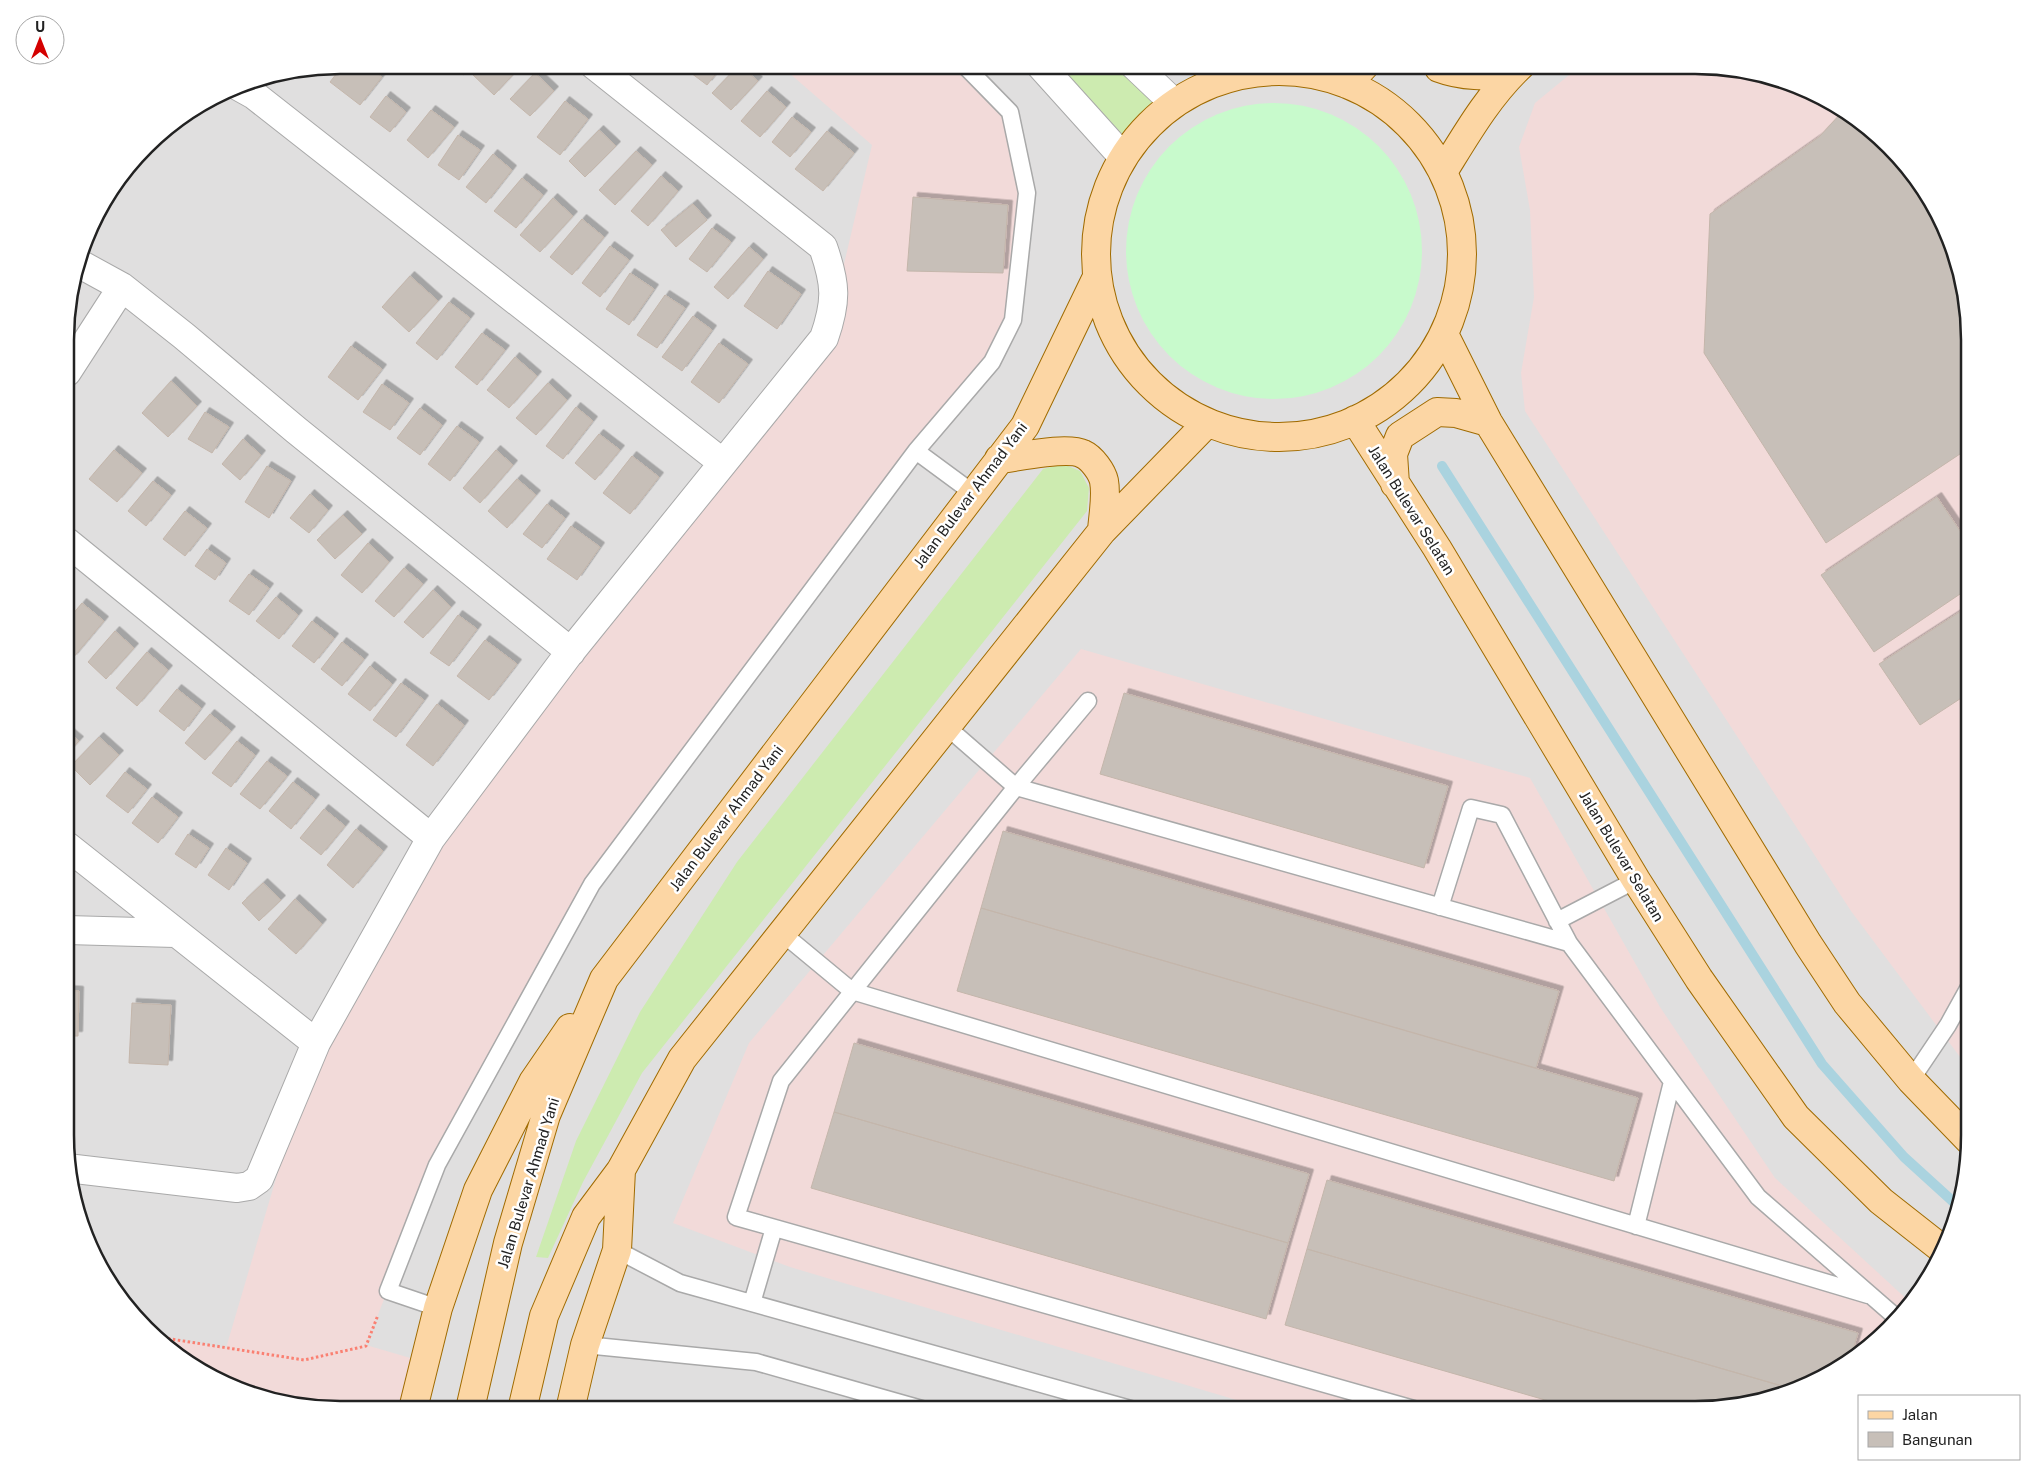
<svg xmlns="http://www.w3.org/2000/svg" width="2035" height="1475" font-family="'Public Sans',sans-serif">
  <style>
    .residential { fill: #e0dfdf }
    .commercial { fill: #f2dad9 }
    .grass { fill: #cdebb0 }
    .park { fill: #c8facc }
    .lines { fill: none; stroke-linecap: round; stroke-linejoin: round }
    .stream { stroke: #aad3df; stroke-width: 10 }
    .building { fill: #c7bfb8; stroke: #c4b6ab; filter: url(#shadow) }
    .service-casing { stroke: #a9a9a9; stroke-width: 19 }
    .minor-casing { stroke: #a9a9a9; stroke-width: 30 }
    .primary-casing { stroke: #a06b00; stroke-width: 30 }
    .path { stroke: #fa8072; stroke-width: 3; stroke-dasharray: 2.5 2.5; stroke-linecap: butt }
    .service { stroke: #fff; stroke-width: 16 }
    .minor { stroke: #fff; stroke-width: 28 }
    .primary { stroke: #fcd6a4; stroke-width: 28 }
    .labels { text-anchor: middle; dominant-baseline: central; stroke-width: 5; stroke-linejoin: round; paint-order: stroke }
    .street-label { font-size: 15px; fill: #222; stroke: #fff }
    .rim { fill: none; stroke: #222; stroke-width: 2.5 }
  </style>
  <defs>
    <filter id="shadow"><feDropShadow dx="4.5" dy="-4.5" stdDeviation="0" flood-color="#0004"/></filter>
  </defs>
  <rect width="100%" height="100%" fill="#f2efe9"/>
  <path class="residential" d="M339,65L1713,66L1784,80L1863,122L1913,172L1969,322V1153L1955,1224L1913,1303L1876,1342L1696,1410L322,1409L251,1395L172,1353L102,1273L67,1171V304L93,218L158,133L235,86Z"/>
  <path class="commercial" d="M780,65H967L997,99L1027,193L1013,320L592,884L437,1165L366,1345L424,1362L414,1409H322L251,1395L172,1353L159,1338L226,1348L316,1043L431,838L832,315L872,145Z
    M1580,66H1713L1784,80L1863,122L1913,172L1942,218L1969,322V1069L1851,911L1525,411L1521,373L1534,297L1530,210L1519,147L1535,103Z
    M1081,649L1530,778L1660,1007L1775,1178L1912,1304L1876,1342L1817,1382L1696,1410H1270L790,1267L673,1223L749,1043Z"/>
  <path class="grass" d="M1040,65H1134L1174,103L1138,134L1122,156Z
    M1063,464L1080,471L1089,488L1087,511L642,1073L583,1182L548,1258L536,1257L576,1141L640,1012L737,862L1043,469Z"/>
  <path class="park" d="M1126 251a148 148 0 1 1 296 0a148 148 0 1 1-296 0Z"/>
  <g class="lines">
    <path class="stream" d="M1442,466L1822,1064L1904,1157L1959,1207"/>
  </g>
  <path class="building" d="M343,65H367L382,77L360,105L330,82Z
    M451,65H472L464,75Z
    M483,65H522L494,95L473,75Z
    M690,65H723L707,85L687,70Z
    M739,65L758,81L731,110L712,93Z
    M535,73L554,91L530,116L510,99Z
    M767,91L786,107L760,137L741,121Z
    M386,96L406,112L390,132L370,117Z
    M565,101L588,119L560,155L537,137Z
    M431,110L454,127L428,158L407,140Z
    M1843,111L1863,122L1913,172L1942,218L1969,322V448L1826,543L1704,353L1710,214L1819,137Z
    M792,117L811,132L790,157L772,142Z
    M599,130L616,146L585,177L569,161Z
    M827,131L854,153L823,191L795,169Z
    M458,135L480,150L459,180L438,165Z
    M636,151L652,165L615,205L599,190Z
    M493,154L512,170L486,203L466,187Z
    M661,176L678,191L648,226L631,211Z
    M522,178L543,195L516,228L494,211Z
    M913,197L1008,205L1003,273L907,271Z
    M553,198L573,216L540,252L520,235Z
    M693,204L707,220L676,247L661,230Z
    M582,219L604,237L572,275L550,257Z
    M712,228L731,242L707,272L689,259Z
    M610,246L629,260L600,297L582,283Z
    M749,247L763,259L728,299L714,287Z
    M768,271L801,294L777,329L744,306Z
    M630,273L654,289L629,325L606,309Z
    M410,276L438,301L409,332L382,307Z
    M665,295L685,308L657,348L637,335Z
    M449,302L470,318L437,360L416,343Z
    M693,316L712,330L682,371L662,357Z
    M482,333L505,350L477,385L455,367Z
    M719,343L748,364L719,403L691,382Z
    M351,346L382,369L358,400L328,377Z
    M515,357L537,376L509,408L487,390Z
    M171,381L197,406L168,437L142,413Z
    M548,383L567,400L536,435L516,418Z
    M382,384L409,403L390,430L363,412Z
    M576,407L593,421L563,459L546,446Z
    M420,408L442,425L420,455L397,438Z
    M205,412L229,427L212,453L188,439Z
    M457,426L479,442L450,481L428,464Z
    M599,434L620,450L595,480L575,463Z
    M243,439L261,455L240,480L222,464Z
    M114,450L142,473L117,502L89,479Z
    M496,450L513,465L480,503L463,488Z
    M632,456L659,477L630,514L603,493Z
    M267,466L291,481L269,518L245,502Z
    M517,479L536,495L507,528L488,511Z
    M153,481L171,495L146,526L128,511Z
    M310,494L328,510L309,533L290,518Z
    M1937,497L1969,544V588L1874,652L1821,575Z
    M547,504L565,518L542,548L523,534Z
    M185,511L207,528L185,556L163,539Z
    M343,515L362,534L335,559L317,540Z
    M571,526L600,547L577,580L547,559Z
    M368,543L389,562L362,593L341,575Z
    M207,549L226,563L215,580L195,566Z
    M404,568L423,584L394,617L375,601Z
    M249,574L269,588L249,615L229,601Z
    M433,590L451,607L423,638L404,622Z
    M276,597L298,615L279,639L256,621Z
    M82,603L104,621L72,659L67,654V621Z
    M1969,606V693L1920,725L1879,664Z
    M458,615L477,629L449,666L430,653Z
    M312,621L334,638L314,663L292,646Z
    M115,631L134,648L106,679L88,662Z
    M485,640L517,664L489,700L457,676Z
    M342,642L364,659L342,686L321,669Z
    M147,652L168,670L137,706L116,688Z
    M370,666L392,684L370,711L348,694Z
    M401,683L424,700L396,737L373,720Z
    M177,689L201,708L184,731L159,711Z
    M1124,693L1448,786L1424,868L1100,774Z
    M437,704L464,725L433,766L406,745Z
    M210,714L231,731L205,760L185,743Z
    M67,731L79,741L67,754Z
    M99,737L119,755L90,785L71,766Z
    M237,741L255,755L231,787L212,773Z
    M267,761L287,776L260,809L240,794Z
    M125,772L147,789L128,813L106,796Z
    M293,782L315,799L291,829L269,811Z
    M152,797L178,817L158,843L132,823Z
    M324,809L345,826L321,855L300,838Z
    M356,829L383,851L353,888L327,865Z
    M1003,831L1559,991L1536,1068L981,908Z
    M188,834L209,848L196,868L175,854Z
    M226,848L247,863L229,890L208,875Z
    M263,883L281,900L259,921L242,903Z
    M295,899L322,924L296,954L268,929Z
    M981,908L1638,1098L1614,1181L957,991Z
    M67,990L79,991L78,1036H67Z
    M132,1003L171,1005L168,1065L129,1063Z
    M854,1043L1309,1174L1288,1243L834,1112Z
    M834,1112L1288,1243L1266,1319L811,1188Z
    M1327,1180L1858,1333L1850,1360L1817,1382L1796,1390L1307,1249Z
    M1307,1249L1796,1390L1766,1401L1696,1410H1580L1285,1325Z"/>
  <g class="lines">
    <defs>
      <path id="service" d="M916,451L973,493
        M1088,701L1016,787L781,1081L736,1217L1417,1410
        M947,727L1016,787L1569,943
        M1440,907L1471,808L1502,815L1569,943L1758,1197L1898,1319
        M1557,921L1636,880
        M782,933L852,991L1868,1295
        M1911,1080L1948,1025L1969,987
        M1636,1226L1672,1082
        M617,1250L680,1283L1134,1410
        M752,1303L774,1228
        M438,1308L388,1291L437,1165L592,884L916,451L992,362L1013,320L1027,193L1010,112L964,65
        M585,1345L756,1362L925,1410"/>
      <path id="minor" d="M1040,65L1122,156
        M1134,65L1174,103
        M236,85L254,95L723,463
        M80,264L122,287L184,336L296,430L571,652
        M67,372L122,287
        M67,542L431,838
        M67,846L316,1043
        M67,930L175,933
        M67,1168L237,1188L249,1186L259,1179L316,1043L431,838L568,655L824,338C837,301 836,284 823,247L594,65"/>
      <path id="primary" d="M1438,65L1439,68C1463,77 1486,76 1511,74
        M1096 254a183 183 0 1 1 366 0a183 183 0 1 1-366 0Z
        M1347,84L1365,65
        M1443,172C1466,135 1488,96 1521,65
        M1447,340L1488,422L1808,944L1847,1003L1911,1080L1969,1140
        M1355,420L1437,548L1636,880L1699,979L1796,1117L1881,1201L1942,1249
        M999,459C1018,457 1067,446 1083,454C1092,458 1102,472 1104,481C1107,497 1103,515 1102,531
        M1395,484L1393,454L1400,436L1437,412L1456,413L1488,422
        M413,1409L438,1308L478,1190L533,1082L570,1028
        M470,1409L508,1243L546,1115L604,979L1025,426L1095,281
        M522,1410L544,1316L586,1217L621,1170L682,1059L1102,531L1207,423
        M570,1410L585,1345L617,1250L621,1170"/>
    </defs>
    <use href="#service" class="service-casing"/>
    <use href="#minor" class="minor-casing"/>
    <use href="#primary" class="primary-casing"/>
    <path class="path" d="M158,1337L304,1360L366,1346L378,1315"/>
    <use href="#service" class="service"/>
    <use href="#minor" class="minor"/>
    <use href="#primary" class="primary"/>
  </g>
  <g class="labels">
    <g class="street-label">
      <text transform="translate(970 495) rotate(-53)">Jalan Bulevar Ahmad Yani</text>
      <text transform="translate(1412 510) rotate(58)">Jalan Bulevar Selatan</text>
      <text transform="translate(726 818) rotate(-53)">Jalan Bulevar Ahmad Yani</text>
      <text transform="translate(1622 856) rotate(59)">Jalan Bulevar Selatan</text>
      <text transform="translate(528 1183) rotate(-73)">Jalan Bulevar Ahmad Yani</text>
    </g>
  </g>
  <path d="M0 0H2035V1475H0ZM340 74H1695A266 266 0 0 1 1961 340V1135A266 266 0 0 1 1695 1401H340A266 266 0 0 1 74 1135V340A266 266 0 0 1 340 74Z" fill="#fff" fill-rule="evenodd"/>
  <path class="rim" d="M340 74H1695A266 266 0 0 1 1961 340V1135A266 266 0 0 1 1695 1401H340A266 266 0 0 1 74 1135V340A266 266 0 0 1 340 74Z"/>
  <rect x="1858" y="1395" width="162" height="65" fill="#ffffff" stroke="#a7a7a7"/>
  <rect x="1868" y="1411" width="25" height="8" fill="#fcd6a4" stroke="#a7a7a7"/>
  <text x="1902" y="1420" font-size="15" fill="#222222">Jalan</text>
  <rect x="1868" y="1432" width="25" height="15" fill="#c7bfb8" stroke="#a7a7a7"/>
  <text x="1902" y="1445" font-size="15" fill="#222222">Bangunan</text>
  <g transform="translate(40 40)"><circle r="24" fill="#ffffff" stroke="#a7a7a7"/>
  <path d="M0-4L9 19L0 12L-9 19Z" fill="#d40000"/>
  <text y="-8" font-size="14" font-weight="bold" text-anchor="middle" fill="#222222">U</text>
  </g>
</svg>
